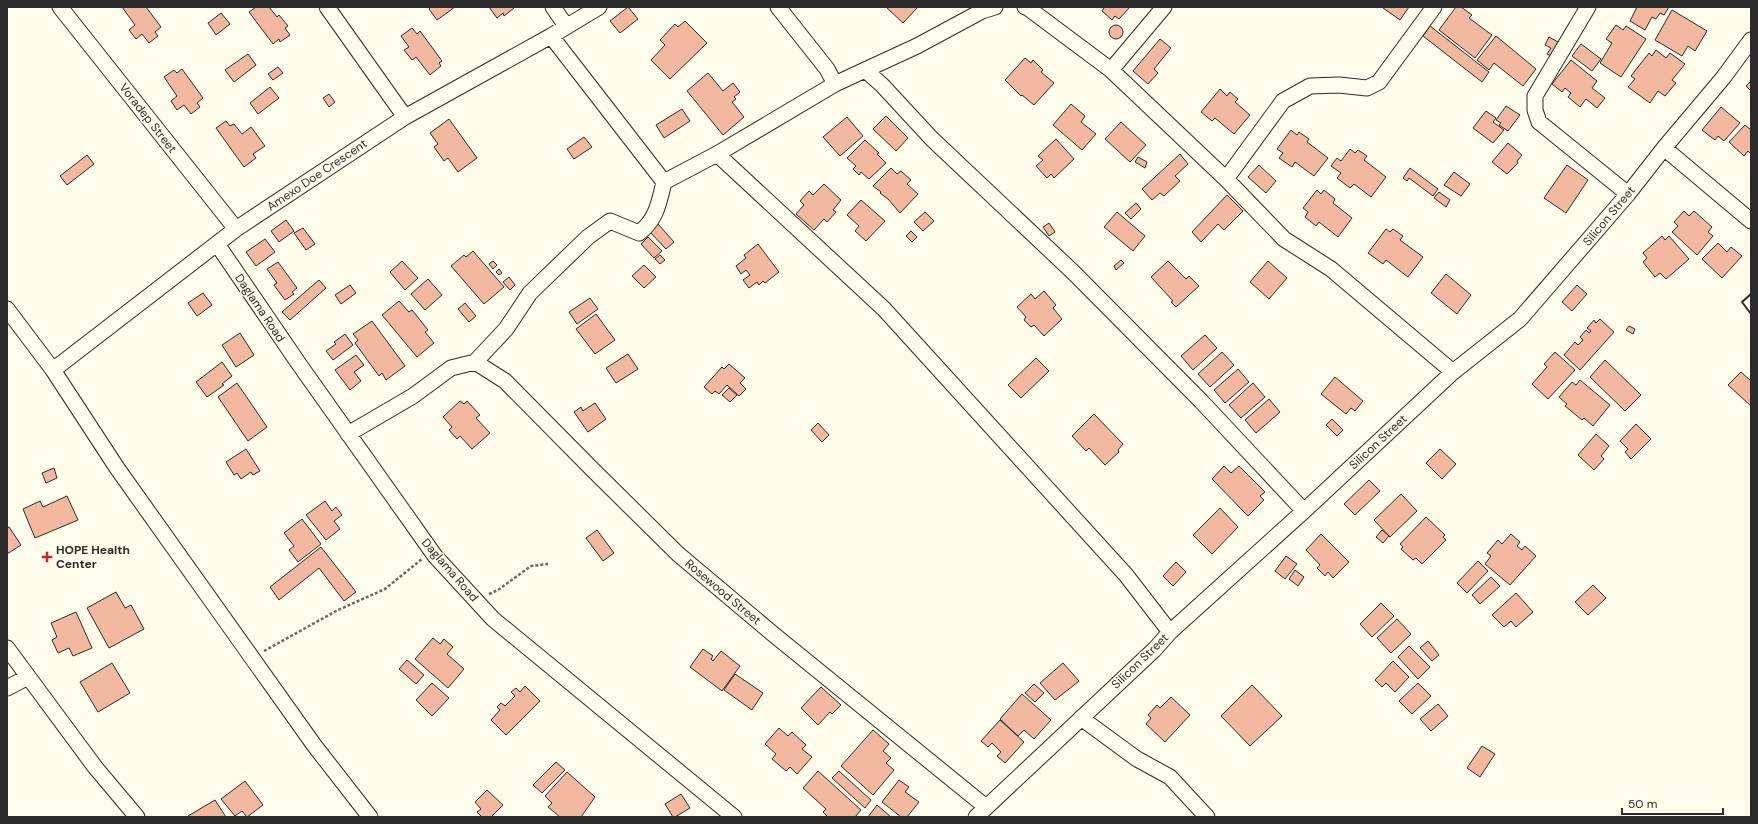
<svg xmlns="http://www.w3.org/2000/svg" width="1758" height="824" font-family="'DM Sans',sans-serif">
  <style>
    .building { fill: #f2b8a0; stroke: #2b2b2b }
    .lines { fill: none; stroke-linecap: round; stroke-linejoin: round }
    .minor-casing { stroke: #2b2b2b; stroke-width: 17 }
    .path { stroke: #6a6964; stroke-width: 2.5; stroke-dasharray: 3 2; stroke-linecap: butt }
    .minor { stroke: #fdfbea; stroke-width: 15 }
    .wall { stroke: #2b2b2b; stroke-width: 2 }
    .poi-dot { fill: #c62828; stroke: #fdfbea; stroke-width: 1.5 }
    .labels { text-anchor: middle; dominant-baseline: central; stroke-width: 3; stroke-linejoin: round; paint-order: stroke }
    .street-label { font-size: 12px; fill: #2b2b2b; stroke: #fdfbea }
    .poi-label { font-size: 12px; font-weight: bold; fill: #2b2b2b; stroke: #fdfbea; text-anchor: start }
  </style>
  <rect width="100%" height="100%" fill="#fdfbea"/>
  <path class="building" d="M122,7H146L161,27L155,32L158,36L149,43L142,34L136,39L129,30L135,25Z
    M256,7H269L277,17L279,15L288,26L285,28L290,35L280,42L279,39L273,44L249,12Z
    M431,7H455L437,20L429,9Z
    M489,7H513L514,8L504,16L503,13L497,18Z
    M628,7L638,19L620,33L610,21Z
    M886,7H918L903,23Z
    M1103,7H1130L1119,19L1115,16L1112,20L1102,11L1104,8Z
    M1384,7H1409L1400,20L1383,8Z
    M1456,7H1461L1472,15L1469,18L1492,35L1475,58L1439,30Z
    M1637,7H1669L1664,15L1660,13L1656,19L1652,17L1645,30L1630,21Z
    M1672,10L1707,31L1695,51L1688,46L1682,56L1655,40Z
    M221,13L230,24L216,35L208,23Z
    M685,21L707,43L670,79L651,60L665,45L660,40L675,24L678,27Z
    M1616,25L1623,30L1626,26L1646,39L1621,77L1600,63L1612,43L1606,39Z
    M1109 32a7 7 0 1 1 14 0a7 7 0 1 1-14 0Z
    M1430,26L1489,72L1482,82L1423,36Z
    M412,28L417,34L420,31L442,61L439,63L441,66L430,75L416,57L412,60L404,50L409,47L401,36Z
    M1496,36L1536,69L1523,86L1494,63L1489,70L1477,60Z
    M1549,37L1558,42L1551,56L1547,54L1551,48L1545,45Z
    M1160,39L1171,48L1154,69L1158,73L1148,84L1133,71Z
    M1581,44L1601,59L1592,71L1572,56Z
    M1656,50L1666,58L1670,53L1685,64L1672,80L1676,83L1665,96L1658,91L1650,103L1628,87L1635,79L1631,76L1649,53L1652,56Z
    M248,54L256,65L234,82L225,70Z
    M1025,58L1031,63L1033,60L1043,70L1041,72L1054,83L1034,105L1022,95L1021,96L1005,80Z
    M1571,60L1597,81L1592,88L1605,98L1597,108L1586,99L1580,107L1568,97L1571,93L1565,88L1562,92L1552,84Z
    M278,67L283,73L273,80L268,74Z
    M182,69L203,98L197,103L200,107L191,114L184,105L177,110L171,101L177,96L164,77L174,70L177,73Z
    M708,73L723,91L733,83L740,92L734,97L736,99L732,102L744,117L723,135L687,91Z
    M1751,81V91L1746,86Z
    M270,87L279,98L258,114L250,103Z
    M1220,89L1227,96L1230,92L1238,99L1235,102L1250,115L1234,134L1215,118L1212,121L1201,112Z
    M329,94L335,102L329,107L323,98Z
    M1071,104L1085,116L1081,122L1096,134L1082,150L1053,125Z
    M1506,106L1520,115L1508,131L1499,125L1501,123L1496,120Z
    M1721,107L1740,123L1724,141L1718,136L1715,140L1702,130Z
    M682,109L690,121L664,138L656,125Z
    M1486,111L1496,118L1493,122L1504,130L1493,143L1473,128Z
    M886,116L908,138L896,151L873,129Z
    M847,117L863,136L840,156L823,137Z
    M449,119L477,158L458,172L448,158L444,161L434,147L438,144L430,133Z
    M226,121L230,126L234,124L242,134L251,127L265,146L253,154L256,158L244,167L216,128Z
    M1121,122L1146,145L1130,162L1105,139Z
    M1745,125L1751,130V154L1748,151L1744,156L1729,142Z
    M1291,130L1297,135L1299,132L1309,139L1307,142L1328,158L1314,176L1295,162L1292,167L1279,158L1283,153L1277,149Z
    M584,137L592,147L574,159L567,149Z
    M1056,139L1074,159L1054,178L1051,174L1047,178L1036,166L1043,160L1038,156Z
    M865,140L879,153L877,154L886,163L869,179L861,172L859,175L853,169L856,166L847,158Z
    M1508,143L1522,155L1517,161L1518,163L1507,174L1492,162Z
    M1350,149L1355,153L1358,150L1367,156L1364,160L1386,177L1371,197L1354,184L1350,188L1337,178L1341,173L1331,166L1337,158L1341,161Z
    M1180,154L1188,164L1175,176L1180,181L1164,196L1160,193L1152,200L1142,189Z
    M87,155L94,164L67,185L60,176Z
    M1138,157L1147,162L1145,168L1135,162Z
    M1259,165L1276,181L1266,193L1248,177Z
    M1567,165L1588,180L1566,213L1544,198Z
    M891,168L897,174L901,171L911,180L907,184L918,194L900,213L888,199L880,193L881,192L873,186Z
    M1410,168L1438,189L1433,196L1409,178L1407,181L1403,178Z
    M1454,172L1470,184L1461,196L1444,185Z
    M824,184L841,200L833,210L836,212L827,222L824,219L814,230L796,214L804,205L800,201L809,191L813,195Z
    M1317,190L1321,194L1324,190L1335,199L1333,203L1352,218L1338,237L1319,222L1316,226L1305,217L1308,212L1303,208Z
    M1439,192L1450,200L1446,207L1434,198Z
    M1227,195L1243,211L1224,230L1218,224L1201,242L1192,232Z
    M861,200L885,221L866,241L855,231L859,226L847,215Z
    M1136,203L1141,209L1131,219L1125,213Z
    M1684,211L1689,216L1694,211L1712,227L1708,232L1713,236L1697,255L1672,232L1678,226L1674,222Z
    M925,212L934,221L923,231L914,222Z
    M1117,212L1145,236L1133,251L1104,227Z
    M286,220L294,231L279,242L271,231Z
    M1049,223L1055,232L1049,236L1043,227Z
    M658,224L674,242L666,249L650,232Z
    M303,228L315,244L306,250L294,233Z
    M1386,229L1390,232L1393,229L1403,236L1400,240L1423,257L1408,277L1386,260L1383,264L1368,253Z
    M911,231L917,237L912,242L906,236Z
    M1662,236L1665,240L1669,236L1689,259L1666,279L1660,273L1655,277L1643,262L1647,258L1643,253Z
    M648,237L662,251L654,258L641,244Z
    M265,239L275,252L256,266L246,252Z
    M1718,243L1727,252L1731,247L1742,256L1722,278L1702,259Z
    M758,244L779,272L765,283L763,281L759,285L757,282L749,288L743,280L750,275L746,270L741,274L736,266L746,258L744,255Z
    M473,251L504,287L484,304L451,266L464,255L466,257Z
    M660,255L665,260L660,264L655,259Z
    M1121,260L1124,263L1116,270L1114,266Z
    M402,261L418,278L405,290L390,272Z
    M493,261L497,265L493,269L489,264Z
    M1168,261L1186,279L1189,276L1199,286L1176,307L1171,302L1173,301L1151,277Z
    M1268,261L1287,278L1269,299L1250,282Z
    M278,262L297,288L292,292L294,294L285,300L274,285L277,283L267,269Z
    M644,265L656,277L644,288L632,276Z
    M499,269L502,273L499,275L496,272Z
    M1446,274L1471,295L1457,314L1431,293Z
    M509,277L515,285L510,290L503,282Z
    M428,279L442,295L425,310L411,294Z
    M319,280L326,288L290,320L282,312Z
    M350,285L356,293L341,304L335,295Z
    M1577,285L1587,294L1572,311L1562,302Z
    M1044,291L1056,305L1053,308L1062,319L1044,336L1034,325L1031,327L1024,320L1026,317L1017,307L1031,294L1035,299Z
    M203,293L212,305L197,316L188,303Z
    M590,298L598,309L577,324L569,312Z
    M399,301L409,312L412,310L428,330L425,332L434,343L417,357L382,315Z
    M465,303L476,316L469,322L458,309Z
    M596,314L615,340L595,354L576,329Z
    M1600,319L1614,332L1580,370L1564,355L1575,342L1578,345L1583,340L1580,337L1586,330L1589,333L1591,331L1587,328L1594,320L1596,323Z
    M372,321L405,366L386,380L382,373L379,376L355,343L358,340L353,334Z
    M1629,326L1635,329L1633,334L1626,330Z
    M240,333L254,355L236,367L222,345Z
    M345,334L353,345L333,360L326,351L336,344L334,342Z
    M1205,335L1217,348L1193,370L1181,356Z
    M1222,352L1234,365L1210,387L1198,374Z
    M1555,352L1575,370L1548,399L1532,384L1547,367L1544,364Z
    M628,354L638,369L616,383L606,368Z
    M356,355L364,365L354,372L361,381L350,390L335,370Z
    M1036,358L1049,371L1021,398L1008,385Z
    M1605,360L1641,395L1625,411L1590,377Z
    M222,362L232,376L222,384L224,385L207,397L196,382Z
    M729,364L745,378L740,383L746,389L739,396L727,385L719,394L715,391L712,394L704,387L722,367L724,369Z
    M1238,369L1249,382L1225,403L1214,390Z
    M1741,372L1751,381V406L1728,385Z
    M1335,377L1363,401L1355,411L1351,408L1346,414L1321,394Z
    M1580,380L1610,405L1593,426L1584,418L1582,420L1565,406L1567,404L1559,397L1572,382L1576,385Z
    M237,383L267,427L248,441L218,397Z
    M1253,383L1265,397L1241,418L1229,405Z
    M729,388L737,395L730,402L722,395Z
    M1269,399L1280,412L1256,433L1245,420Z
    M460,401L464,404L467,401L480,415L476,418L490,433L472,449L460,436L457,439L449,430L452,427L443,417Z
    M595,403L606,419L588,432L574,412L581,407L583,411Z
    M1094,414L1123,444L1118,450L1119,452L1105,465L1089,448L1086,451L1072,436Z
    M1332,419L1343,430L1337,436L1326,425Z
    M818,423L829,435L822,442L811,430Z
    M1636,424L1651,439L1631,459L1625,452L1628,449L1620,441Z
    M1596,434L1609,446L1601,456L1604,459L1594,470L1578,455Z
    M246,449L260,471L253,475L251,472L241,479L237,473L234,475L226,462Z
    M1440,449L1456,464L1442,479L1426,463Z
    M1224,466L1231,473L1239,466L1265,492L1260,496L1264,500L1248,516L1212,479Z
    M54,468L57,478L46,483L42,473Z
    M1369,480L1380,491L1355,515L1344,504Z
    M1401,494L1417,511L1390,537L1374,520Z
    M67,496L78,520L35,538L23,509L40,501L43,507Z
    M325,501L332,511L336,507L342,515L334,521L340,529L326,540L306,515Z
    M1220,508L1238,527L1212,554L1193,535Z
    M1426,517L1445,535L1443,537L1446,540L1422,564L1416,558L1413,560L1401,549L1403,547L1400,544Z
    M302,519L321,544L298,562L289,550L294,546L284,533Z
    M9,527L21,545L7,554V528Z
    M597,530L614,553L603,561L586,538Z
    M1382,530L1389,536L1383,543L1376,537Z
    M1321,534L1349,562L1333,578L1328,572L1325,576L1317,568L1320,565L1306,550Z
    M1511,534L1520,542L1517,546L1522,550L1525,546L1536,556L1510,585L1485,564L1491,556L1487,553L1498,540L1502,544Z
    M321,547L356,592L344,601L319,568L279,600L270,587Z
    M1286,556L1297,564L1285,579L1275,571Z
    M1478,561L1488,571L1467,593L1457,583Z
    M1176,562L1186,572L1173,586L1163,576Z
    M1295,570L1304,577L1298,586L1289,579Z
    M1491,577L1500,586L1480,604L1472,595Z
    M1593,585L1606,598L1588,615L1575,602Z
    M116,592L125,608L131,605L144,629L109,648L87,608Z
    M1516,593L1533,612L1516,627L1511,621L1504,627L1492,615Z
    M1381,603L1394,616L1372,637L1360,624Z
    M76,612L92,648L73,656L69,648L58,653L52,640L57,637L51,623Z
    M1397,619L1411,634L1391,653L1377,638Z
    M433,638L440,644L444,639L453,647L447,654L464,669L448,688L415,659Z
    M1428,641L1439,655L1432,661L1420,648Z
    M1409,646L1430,667L1418,679L1398,657Z
    M703,649L713,656L711,659L713,661L721,651L740,666L722,691L690,667Z
    M407,660L424,675L416,684L399,669Z
    M1393,661L1409,677L1395,692L1386,683L1382,687L1375,680Z
    M112,663L130,693L98,712L80,682Z
    M1063,663L1079,681L1055,700L1040,683Z
    M735,674L763,693L752,710L724,690Z
    M432,683L449,698L432,716L416,700Z
    M1418,683L1431,696L1412,714L1399,701Z
    M1034,684L1044,693L1035,702L1025,693Z
    M1252,685L1282,716L1250,746L1221,716Z
    M525,686L540,701L506,735L491,720L500,710L497,707L501,703L505,706L515,696L511,692L516,688L520,692Z
    M821,687L841,705L832,714L830,712L818,725L801,708Z
    M1022,694L1051,720L1034,739L1024,730L1018,736L1000,719Z
    M1171,697L1190,715L1165,742L1146,724L1151,718L1148,715L1157,705L1160,708Z
    M1438,704L1448,716L1431,731L1420,719Z
    M1000,720L1024,742L1005,763L997,756L1001,752L992,743L988,747L981,741Z
    M779,728L788,736L792,732L806,745L802,749L812,757L797,774L790,767L786,771L772,759L776,754L765,744Z
    M873,730L889,744L883,751L891,758L886,763L894,770L873,795L841,766Z
    M1482,746L1495,754L1480,777L1467,768Z
    M556,762L565,770L542,793L533,785Z
    M818,771L861,810L855,817H828L823,812L826,809L803,788Z
    M839,771L871,800L865,808L832,778Z
    M567,772L595,797L581,817H560L548,807L552,803L545,796Z
    M899,780L909,787L905,792L919,802L907,817H901L882,802Z
    M245,781L263,805L247,817L242,811L235,816L221,799Z
    M487,790L503,805L491,817H482L477,812L481,809L475,802Z
    M681,794L690,808L675,817H673L665,804Z
    M215,800L226,817H188V816Z
    M877,805L891,817H868Z"/>
  <g class="lines">
    <defs>
      <path id="minor" d="M60,7L236,229
        M327,7L405,117
        M553,7L566,26
        M1025,7L1028,8L1111,70L1226,179L1284,239L1331,269L1453,372
        M1588,7L1535,96V110L1539,122L1628,194
        M551,36L664,182
        M865,70L917,46L982,11L995,7
        M1111,70L1164,7
        M835,84L865,70L882,85L932,139L1073,272L1201,401L1304,511
        M1664,148L1751,221
        M717,154L884,309L1126,575L1170,632
        M1226,179L1283,101L1310,86L1339,85L1367,88L1379,82L1434,7
        M217,244L299,364L435,556L493,619L734,817
        M7,309L53,370L117,468L314,745L370,817
        M475,362L505,381L592,469L678,554L773,634L986,807
        M53,370L236,229L405,117L551,36L599,7
        M348,434L413,396L451,368L475,362L506,329L530,293L588,237L610,221L639,233C657,219 659,202 664,182L717,154L835,84L827,69L778,7
        M7,648L95,767L137,817
        M7,688L28,677
        M1081,718L1137,759L1170,777L1207,817
        M976,817L1155,649L1170,632L1304,511L1453,372L1520,319L1628,194L1664,148L1723,78L1751,40"/>
    </defs>
    <use href="#minor" class="minor-casing"/>
    <path class="path" d="M489,594L498,590L531,566L548,564
      M264,651L338,610L385,589L422,559"/>
    <use href="#minor" class="minor"/>
    <path class="wall" d="M1751,294L1742,302L1751,314"/>
  </g>
  <path class="poi-dot" d="M45 551h4v4h4v4h-4v4h-4v-4h-4v-4h4z"/>
  <g class="labels">
    <g class="street-label">
      <text transform="translate(148 118) rotate(52)">Voradep Street</text>
      <text transform="translate(317 175) rotate(-34)">Amexo Doe Crescent</text>
      <text transform="translate(1609 216) rotate(-50)">Silicon Street</text>
      <text transform="translate(260 308) rotate(56)">Daglama Road</text>
      <text transform="translate(1378 442) rotate(-43)">Silicon Street</text>
      <text transform="translate(450 570) rotate(49)">Daglama Road</text>
      <text transform="translate(723 592) rotate(40)">Rosewood Street</text>
      <text transform="translate(1140 661) rotate(-44)">Silicon Street</text>
    </g>
    <g class="poi-label">
      <text x="56" y="550">HOPE Health<tspan x="56" dy="14">Center</tspan></text>
    </g>
  </g>
  <rect width="1758" height="824" fill="none" stroke="#2b2b2b" stroke-width="16"/>
  <path d="M1622 808v6h101v-6" fill="none" stroke="#2b2b2b" stroke-width="2"/>
  <text x="1628" y="808" font-size="12" fill="#2b2b2b" stroke="#fdfbea" stroke-width="3" paint-order="stroke">50 m</text>
</svg>
